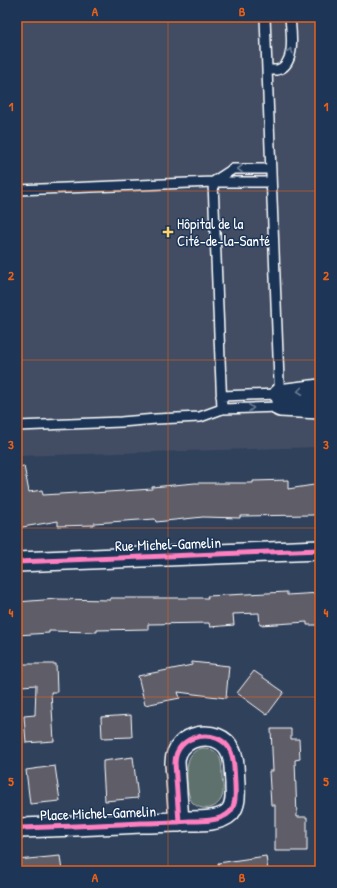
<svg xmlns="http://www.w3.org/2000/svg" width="337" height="888" font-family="'Patrick Hand',sans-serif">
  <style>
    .built { fill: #424d63 }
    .green { fill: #5e716c; stroke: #aeb8b6 }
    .building { fill: #5e5d68; stroke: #fff }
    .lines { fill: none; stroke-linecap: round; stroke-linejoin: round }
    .service-casing { stroke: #fff; stroke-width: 12 }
    .minor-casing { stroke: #fff; stroke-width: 22 }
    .service { stroke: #1d3557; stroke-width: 9 }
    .minor { stroke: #1d3557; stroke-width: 19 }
    .cycleway-casing { stroke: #1d3557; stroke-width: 8 }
    .cycleway { stroke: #ff80c0; stroke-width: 5 }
    .oneway { stroke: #6c7c92 }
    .grid { fill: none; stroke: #e96118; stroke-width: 1; stroke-opacity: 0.55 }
    .poi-dot { fill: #ffd166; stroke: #1d3557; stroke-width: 1.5 }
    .labels { text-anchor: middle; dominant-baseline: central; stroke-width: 3; stroke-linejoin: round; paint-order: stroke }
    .poi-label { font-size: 15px; fill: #fff; stroke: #1d3557; text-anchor: start }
    .street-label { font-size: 15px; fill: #fff; stroke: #1d3557 }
    .neatline { fill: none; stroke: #e96118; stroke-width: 1.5 }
    .grid-label { font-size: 13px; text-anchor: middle; font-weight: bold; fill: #e96118 }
  </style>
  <rect width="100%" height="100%" fill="#30415c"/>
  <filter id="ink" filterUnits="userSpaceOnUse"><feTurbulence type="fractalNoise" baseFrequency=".025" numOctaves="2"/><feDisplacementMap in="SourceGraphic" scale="8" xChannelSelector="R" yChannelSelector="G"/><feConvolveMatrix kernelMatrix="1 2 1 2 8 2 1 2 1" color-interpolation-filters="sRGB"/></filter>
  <g filter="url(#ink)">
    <path class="built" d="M17,17H320V447L17,456Z"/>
    <path class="green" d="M202,748C222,748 222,763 222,779C223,784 224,792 222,797C217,810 201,812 192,802C186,795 185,765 190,757C192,752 197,750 202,748Z"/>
    <path class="building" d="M24,466L29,492L42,490L43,495L93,492V493L152,489V487L195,483H253V481L288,480V489L320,484V514L312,515L240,516V518L203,517L156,522L155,519L94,523V525L58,526V521L17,528V467Z
      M287,592V595L320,593V625H307V622L260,625L259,613L233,614L234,625L210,627L209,623L148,624V629L97,630V632L49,631V633L17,635V602L57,599L110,600V598H208L207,596Z
      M192,662L229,666L226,698L178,692L180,698L145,705L138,676L192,665Z
      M21,664H56L57,692H51L54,741L26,743L24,716L35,715L36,685L21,686Z
      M254,671L284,692L267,715L237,693Z
      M131,715L132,737L102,738L101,717Z
      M271,729H291V739H299L300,759L295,760L297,817H307V851H275V805H271L269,771H273Z
      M133,757L138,798L105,801L103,768V761Z
      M55,766L60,801L30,804L26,770Z
      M60,856L62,871H17V860Z
      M266,856L268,871H219L218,863Z"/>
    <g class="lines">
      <defs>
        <path id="service" d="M267,70C270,70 273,70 277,70C297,65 291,31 290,17
          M213,182L233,169H271
          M17,190L213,182H271
          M221,396L279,394
          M222,409L280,407L265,17
          M17,426L121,422L156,419L200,417L222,409L213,182"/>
        <path id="minor" d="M279,394L320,389
          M280,407L320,409
          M17,562L320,550
          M17,828C58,827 100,825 141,823C158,823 174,822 190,821C197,821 204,821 211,820C218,819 225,817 230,812C237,803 235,792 235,783C234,772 235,759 230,750C219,727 175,733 175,763L179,822"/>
      </defs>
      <use href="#service" class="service-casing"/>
      <use href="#minor" class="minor-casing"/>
      <use href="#service" class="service"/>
      <use href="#minor" class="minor"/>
      <defs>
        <path id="cycleway" d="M17,562L320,550
          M17,828C58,827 100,825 141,823C158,823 174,822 190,821C197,821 204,821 211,820C218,819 225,817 230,812C237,803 235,792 235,783C234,772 235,759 230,750C219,727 175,733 175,763L179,822"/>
      </defs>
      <use href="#cycleway" class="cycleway-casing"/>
      <use href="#cycleway" class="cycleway"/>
    </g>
    <defs><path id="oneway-chevron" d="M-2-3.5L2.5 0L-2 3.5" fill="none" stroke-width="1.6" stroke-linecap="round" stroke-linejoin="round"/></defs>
    <g class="oneway">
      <use href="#oneway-chevron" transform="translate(290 51) rotate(-78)"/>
      <use href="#oneway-chevron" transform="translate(240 169) rotate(180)"/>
      <use href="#oneway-chevron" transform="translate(300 391) rotate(173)"/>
      <use href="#oneway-chevron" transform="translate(251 408) rotate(-1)"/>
    </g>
  </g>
  <path class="grid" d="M168,17V871M17,191H320M17,360H320M17,528H320M17,697H320"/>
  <path class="poi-dot" d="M166 226h4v4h4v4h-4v4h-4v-4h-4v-4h4z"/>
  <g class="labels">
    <g class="poi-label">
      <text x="177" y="223">Hôpital de la<tspan x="177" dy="17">Cité-de-la-Santé</tspan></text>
    </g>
    <g class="street-label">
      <text transform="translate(168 544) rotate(-2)">Rue Michel-Gamelin</text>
      <text transform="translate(98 813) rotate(-2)">Place Michel-Gamelin</text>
    </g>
  </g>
  <rect width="337" height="888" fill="none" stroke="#1d3557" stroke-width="44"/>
  <rect x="22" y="22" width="293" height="844" class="neatline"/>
  <g class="grid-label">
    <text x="95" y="16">A</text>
    <text x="242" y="16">B</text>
    <text x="11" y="111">1</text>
    <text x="326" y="111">1</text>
    <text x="11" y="280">2</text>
    <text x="326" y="280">2</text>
    <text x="11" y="449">3</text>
    <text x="326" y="449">3</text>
    <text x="11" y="617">4</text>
    <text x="326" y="617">4</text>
    <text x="11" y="786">5</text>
    <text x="326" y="786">5</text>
    <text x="95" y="882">A</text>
    <text x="242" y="882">B</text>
  </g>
</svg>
